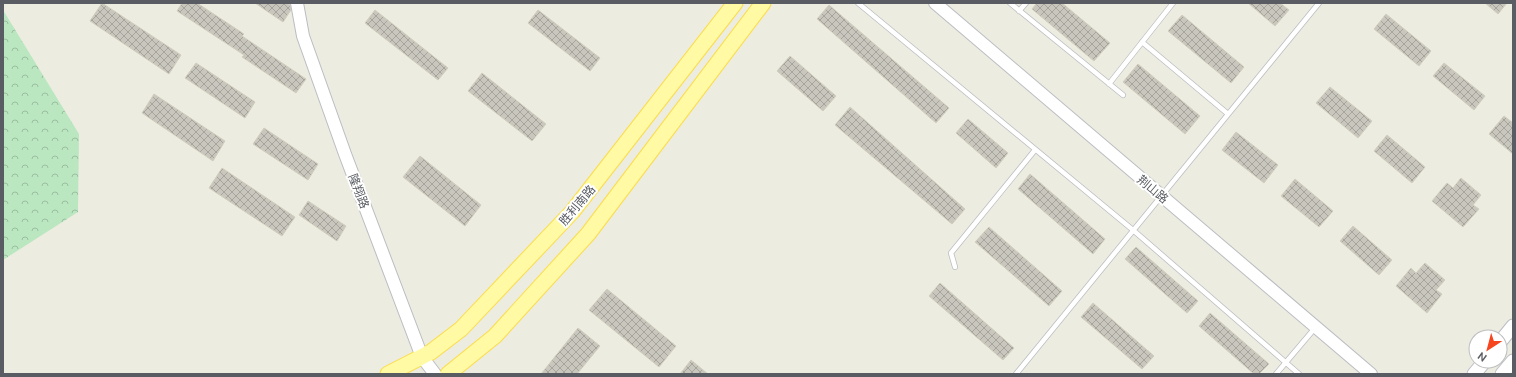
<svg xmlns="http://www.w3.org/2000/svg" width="1516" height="377" font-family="Ubuntu,'Noto Sans SC',sans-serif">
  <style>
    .forest { fill: url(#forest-crowns) }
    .building { fill: url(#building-cross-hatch); stroke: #d2cebe }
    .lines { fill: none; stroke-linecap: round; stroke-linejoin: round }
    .service-casing { stroke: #bbbdc3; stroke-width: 6 }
    .tertiary-casing { stroke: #bbbdc3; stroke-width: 14 }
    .secondary-casing { stroke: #bbbec5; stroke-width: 15 }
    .primary-casing { stroke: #fbdc4c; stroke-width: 17 }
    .service { stroke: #fff; stroke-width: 4.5 }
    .tertiary { stroke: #fff; stroke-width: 12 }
    .secondary { stroke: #fff; stroke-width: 13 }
    .primary { stroke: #fffaa3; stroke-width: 15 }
    .labels { text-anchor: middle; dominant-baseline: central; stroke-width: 4; stroke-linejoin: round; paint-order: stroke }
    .street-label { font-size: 12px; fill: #595c62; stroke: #fff }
  </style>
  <defs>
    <pattern id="forest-crowns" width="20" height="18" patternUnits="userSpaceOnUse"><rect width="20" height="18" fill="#bae7bf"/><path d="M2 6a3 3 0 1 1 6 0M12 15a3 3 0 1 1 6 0" fill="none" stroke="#9abe9f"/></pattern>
    <pattern id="building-cross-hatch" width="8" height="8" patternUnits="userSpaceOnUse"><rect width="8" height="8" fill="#c8c6bd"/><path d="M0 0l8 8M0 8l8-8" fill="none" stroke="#a5a49d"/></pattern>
  </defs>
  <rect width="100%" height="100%" fill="#edece0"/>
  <path class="forest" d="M3,10L79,134L78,212L3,260Z"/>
  <path class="building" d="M102,3L181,55L169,74L90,21Z
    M182,3H197L244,34L242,36L306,79L296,93L242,57L244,55L177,11Z
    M255,3H287L290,5L291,10L283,22Z
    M1037,3H1062L1110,43L1094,61L1032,9Z
    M1248,3H1280L1289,10L1275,26Z
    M1485,3H1507L1498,14Z
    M829,5L949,108L936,123L817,19Z
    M375,10L448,68L438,80L365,23Z
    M538,10L600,58L590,71L528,23Z
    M1386,14L1431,51L1419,66L1374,29Z
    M1182,15L1244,67L1231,83L1168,31Z
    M790,56L836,96L823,111L777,71Z
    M196,63L255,102L245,118L185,78Z
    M1444,63L1485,96L1474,110L1433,76Z
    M1138,64L1200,116L1185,134L1123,82Z
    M482,73L546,124L532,141L468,91Z
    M1330,87L1372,121L1358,138L1316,103Z
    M154,94L225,141L213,161L142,113Z
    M850,107L965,209L952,224L835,125Z
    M1504,116L1513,123V154L1489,134Z
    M968,119L1008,153L996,168L956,133Z
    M264,128L318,164L308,180L253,144Z
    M1236,132L1278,165L1264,183L1222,150Z
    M1387,135L1425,167L1412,183L1374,151Z
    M420,156L481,205L465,226L403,177Z
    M222,168L295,217L282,236L209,188Z
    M1030,174L1105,239L1093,254L1018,189Z
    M1461,178L1481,195L1473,205L1479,209L1463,227L1432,201L1447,183L1453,188Z
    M1295,179L1333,211L1319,227L1281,196Z
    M308,201L346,226L337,241L299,215Z
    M1353,226L1392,260L1379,275L1340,241Z
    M989,227L1062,291L1049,306L975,242Z
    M1136,247L1198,301L1187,313L1125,259Z
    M1425,263L1445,280L1436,290L1442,294L1427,313L1396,286L1411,268L1416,273Z
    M940,283L1014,348L1003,360L929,296Z
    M607,289L676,346L659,367L589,310Z
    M1093,303L1154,356L1142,369L1081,317Z
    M1210,313L1269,364L1259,374H1254L1199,326Z
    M578,328L600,346L577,374H541Z
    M691,360L708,374H680Z"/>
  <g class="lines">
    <defs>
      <path id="service" d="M858,3L1133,230L1299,374
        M1010,3L1123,95
        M1019,11L1026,3
        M1142,42L1228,114
        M1109,84L1173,3
        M955,267L951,253L1035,150
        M1016,374L1319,3
        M1276,374L1315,328"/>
      <path id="tertiary" d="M297,3L303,36L345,154L422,357L435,374
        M935,3L1371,374"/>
      <path id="secondary" d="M1500,342L1513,326
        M1474,374L1485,361
        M1502,374L1513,361"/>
      <path id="primary" d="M388,374L431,352L461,329L572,212L735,3
        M448,374L495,336L588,234L763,3"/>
    </defs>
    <use href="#service" class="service-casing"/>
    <use href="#tertiary" class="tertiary-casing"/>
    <use href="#secondary" class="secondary-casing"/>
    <use href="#primary" class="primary-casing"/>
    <use href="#service" class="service"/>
    <use href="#tertiary" class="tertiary"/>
    <use href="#secondary" class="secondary"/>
    <use href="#primary" class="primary"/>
  </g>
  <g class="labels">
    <g class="street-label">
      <text transform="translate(1153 189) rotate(40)">荆山路</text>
      <text transform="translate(359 191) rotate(69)">隆翔路</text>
      <text transform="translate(577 205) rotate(-50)">胜利南路</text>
    </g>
  </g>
  <rect width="1516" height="377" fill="none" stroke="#595c62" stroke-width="8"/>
  <g transform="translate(1488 349) rotate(216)"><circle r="19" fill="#ffffff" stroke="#bdbec0"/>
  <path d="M0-3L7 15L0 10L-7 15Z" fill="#f5461f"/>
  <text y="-6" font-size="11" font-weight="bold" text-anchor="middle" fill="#595c62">N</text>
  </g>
</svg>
